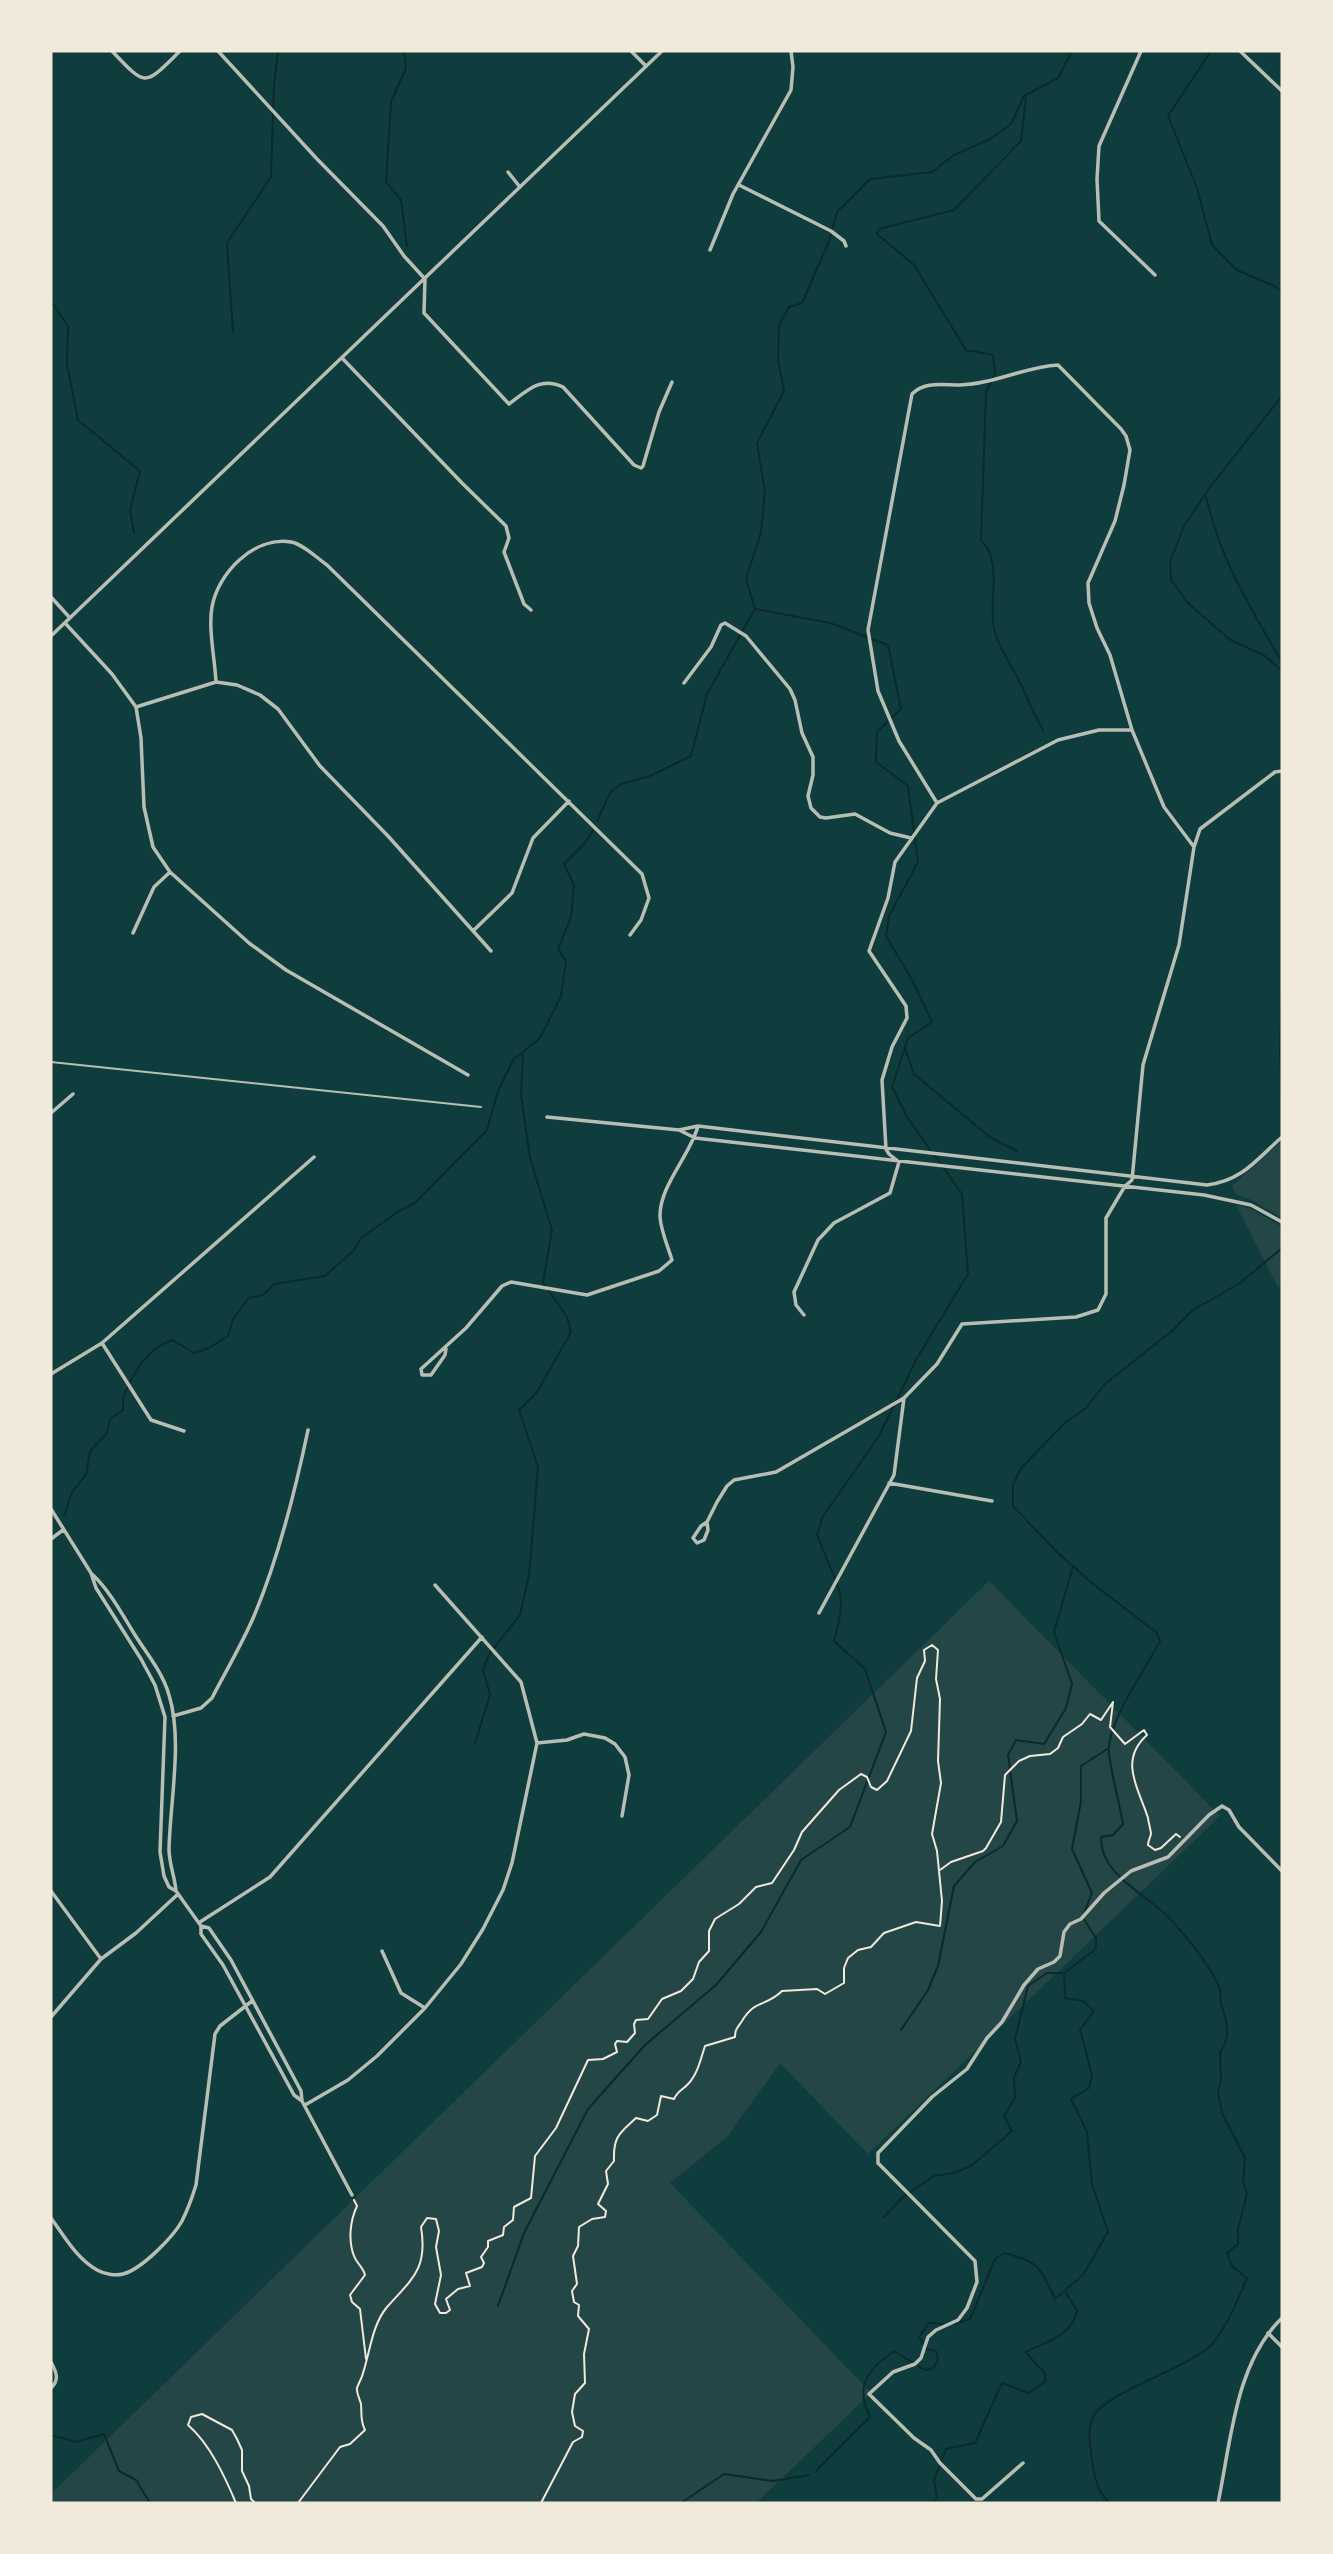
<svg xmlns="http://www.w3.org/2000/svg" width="1333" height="2554" font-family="'Noto Sans',sans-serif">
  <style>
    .green { fill: #244646 }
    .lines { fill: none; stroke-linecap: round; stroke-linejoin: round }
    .stream { stroke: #0a2a2b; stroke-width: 2 }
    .path { stroke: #f1e9da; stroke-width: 2 }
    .service { stroke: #b8beb3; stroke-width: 2 }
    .minor { stroke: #b8beb3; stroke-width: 3.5 }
    .tertiary { stroke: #b8beb3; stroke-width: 3.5 }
  </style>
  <rect width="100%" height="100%" fill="#0f3d3e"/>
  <path class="green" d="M1282,1141V1218L1252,1200L1236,1194L1232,1186Z
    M1236,1205L1249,1208L1282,1227V1283L1278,1287Z
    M989,1581L1220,1816L868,2154L780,2063L727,2137L670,2183L871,2393L756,2503H51V2494Z"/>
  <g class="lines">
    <path class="stream" d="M404,51L406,68L391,102L386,182L401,200L407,246
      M1211,51L1168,116L1197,188L1212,245L1237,270L1274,286L1282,292
      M1026,97L1021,141L954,210L879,229L877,234L914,265L966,350L993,355L995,373L986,392L981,540C1002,561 990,595 993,622C996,647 1015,669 1024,691C1030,705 1035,717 1043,730
      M51,301L68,326L67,364L78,420L140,471L130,510L134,533
      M233,332L227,243L271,177L274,85L278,51
      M1282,396L1210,487L1184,526L1170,562L1171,580L1188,603L1229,639L1265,656L1282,671
      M1206,496C1220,560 1250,607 1282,662
      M755,609L830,623L867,637
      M872,639L888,645L901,709L877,732L876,762L908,786L918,862L889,916L886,936L911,978L932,1022L908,1038L892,1087L907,1117L931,1151
      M597,821L611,791L621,784L650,776L691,756L707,694L755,609L746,579L761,532L765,492L757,443L784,391L778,360L779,325L789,307L802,303L829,241L837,212L870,179L932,172L954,155L990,139L1011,124L1024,96L1058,78L1072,51
      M1282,983L1280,1054L1282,1096
      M905,1048L914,1074L991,1138L1017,1151
      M130,1382C140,1363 151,1347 173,1340L194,1353L209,1348L228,1336L233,1319L249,1298L263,1295L274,1284L325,1276L354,1250L361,1238L399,1211L415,1203L487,1130L498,1091L513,1060L540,1038L561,996L566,961L558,949L571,917L574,885L564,864L584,844L593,831
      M64,1516L72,1492L86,1475L90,1451L107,1433L110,1419L123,1410V1397L128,1387
      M835,1579L817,1535L823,1516L879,1436L917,1358L968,1274L962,1194L935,1156
      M475,1743L490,1695L483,1669L490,1653L520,1615L529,1575L538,1467L519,1410L537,1392L571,1332L567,1317L543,1283L552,1230L530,1158L521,1095L523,1054
      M1084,1913L1092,1893L1072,1849L1081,1801V1766L1109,1748
      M901,2030L928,1990L938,1966L954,1886L975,1862L1003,1846L1017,1821L1008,1755L1016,1740L1044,1744L1066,1708L1072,1684L1054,1632L1073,1566
      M883,2218L903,2197L934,2176L954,2173L971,2166L1012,2131L1004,2116L1015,2098L1014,2077L1021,2062L1015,2039L1028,1986L1047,1973H1063
      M498,2306L524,2233L588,2109L645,2045L716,1985L761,1932L801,1860L850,1827L886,1732L865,1669L834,1641C839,1623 845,1602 837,1584
      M953,2324L970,2319L995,2259L1004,2253C1040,2262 1039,2266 1055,2299L1083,2275L1108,2232L1092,2184L1087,2132L1071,2099L1089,2088L1092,2075L1080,2030L1094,2011L1083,2001L1065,1998L1064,1973L1096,1949V1938L1083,1918
      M51,2435L76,2442L104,2434L119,2471L136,2480L150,2503
      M816,2471L870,2417C854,2385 868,2370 894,2351L923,2369L928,2370L934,2367L938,2360L936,2351L927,2349L919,2337L929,2323L944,2324
      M681,2503L724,2474L773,2481L809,2475
      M932,2503L937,2498L934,2480L946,2449L975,2443L1002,2383L1028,2393L1045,2382V2373L1025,2352C1046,2342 1072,2336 1077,2311L1066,2293
      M1109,2503C1097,2491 1094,2475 1092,2459C1090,2446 1087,2428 1093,2417C1105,2393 1182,2370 1208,2348C1225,2333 1238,2298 1247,2278L1232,2266L1227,2253L1238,2244V2229L1247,2194L1243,2181L1245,2158L1222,2113L1218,2093L1221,2080L1220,2052C1231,2038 1227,2022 1222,2007C1219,2000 1222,1992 1219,1986C1207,1962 1186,1935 1167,1916C1144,1892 1100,1875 1101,1837L1113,1835L1123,1824C1119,1801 1112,1777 1109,1754C1105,1725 1147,1667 1160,1641L1157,1633L1093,1584L1057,1552L1013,1506V1485L1021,1468L1066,1422L1085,1409L1105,1384L1172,1331L1193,1310L1240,1283L1282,1248"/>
    <path class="path" d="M940,1870L951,1862L983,1851L986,1848L1001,1822L1005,1775L1019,1761L1030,1756L1050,1754L1058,1748L1063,1737L1082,1724L1090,1714L1101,1720L1113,1702L1110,1727L1125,1744L1144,1730L1147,1735C1118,1761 1139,1789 1148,1818C1148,1820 1151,1831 1151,1834C1150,1838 1148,1841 1148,1845L1155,1850L1161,1848L1176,1834L1180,1837
      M354,2200L357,2206C350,2221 348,2240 354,2256C357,2264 363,2267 365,2275L350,2295L352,2302L360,2309L366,2359
      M236,2503C225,2477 210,2444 188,2425L191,2417L202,2414L232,2430L237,2439L242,2450V2471L249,2486L251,2499L255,2503
      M298,2503L340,2447L350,2444L365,2430C360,2420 362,2415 361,2404C360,2399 356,2393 357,2388C358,2384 362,2378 363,2373C370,2352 372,2325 387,2307C412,2279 428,2269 421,2227L427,2218L436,2219L439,2231L436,2247L441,2275L435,2304L440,2313H446L450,2310L446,2299L458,2289L470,2286L466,2273L482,2267L484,2263L481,2257L488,2247V2241L503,2235L504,2227L513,2220L514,2207L531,2198L535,2156L556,2128L588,2060L603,2059L617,2052L615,2044L617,2041L627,2042L635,2033L634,2024L636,2020L648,2019L662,1999L681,1991L693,1979L699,1962L709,1951V1931L715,1919L739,1904L756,1887L772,1883L794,1850L802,1832L839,1790L861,1774L867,1777L871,1787L877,1790L887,1781L911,1731L917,1678L925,1661L924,1650L932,1645L938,1650L936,1679L940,1699L938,1761L941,1783L932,1834L937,1851L942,1901L940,1926L916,1922L884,1933L871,1947L858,1950L848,1958L844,1968V1983L825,1994L817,1989L782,1991C766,2007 755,1999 742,2021C738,2027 735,2029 735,2037L705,2046C701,2058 698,2073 689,2083C683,2090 678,2090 674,2099L661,2096L657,2115L648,2121L636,2118C620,2133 613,2136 614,2161L606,2171L608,2184L598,2204L606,2211L605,2217L592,2219L579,2227L578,2246L573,2256L577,2284L572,2291L574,2302L579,2305L578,2316L589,2329L584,2354L585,2383L575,2394L572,2412L575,2426L583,2431L582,2437L573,2442L541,2503"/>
    <path class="service" d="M51,1062L481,1107"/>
    <path class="minor" d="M112,51C147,88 144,86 180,51
      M218,51L317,159L383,226L404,256L425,279L424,313L509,404C527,391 540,376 563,387L634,465L641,468L643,466L659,412L672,382
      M631,51L646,66
      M1141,51L1099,146L1097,179L1099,221L1155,275
      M1240,51L1282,91
      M508,172L520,187
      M739,185L831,231L844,241L846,246
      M710,250L733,194L791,90L793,67L791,51
      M342,358L462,483L506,526L509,538L504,552L524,604L531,610
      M65,623L112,674L136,707L141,738L144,807L153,847L170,872L249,943L286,970L468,1075
      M216,682C215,660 208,628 212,607C218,573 254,536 291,542C303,544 317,558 327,565L642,874L649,898L641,920L630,935
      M684,683L711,647L721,625L725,623L746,636L790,689L795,700L802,733L813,757V775L808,796L811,808L820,817L826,818L855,814L890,833L911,838
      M136,707L216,682L237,685L260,695L278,709L320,766L388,836L491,951
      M937,803L899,741L878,691L868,630L912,394C924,381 943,385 960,385C994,384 1024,367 1058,365L1121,429L1126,436L1130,450L1124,485L1115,521L1088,583L1089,603L1097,628L1110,655L1132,730L1164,807L1194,847
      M473,931L512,893L533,838L569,801
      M133,933L154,887L170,872
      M51,1113L73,1094
      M547,1117L679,1130L698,1126L1207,1185C1242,1181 1257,1159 1282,1137
      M681,1131L695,1138L1204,1195L1251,1205L1282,1222
      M804,1315L796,1305L794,1292L818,1240L834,1223L890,1193L899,1162L889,1154L886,1149L882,1080L892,1047L907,1018L906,1006L869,951L888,898L895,862L937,803L1058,740L1099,730H1132
      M102,1343L151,1420L184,1431
      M446,1349L445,1355L431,1375H422L421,1369L466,1328L502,1286L511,1282L587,1295L659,1271L672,1260C668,1247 661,1231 660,1217C659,1186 690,1156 698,1126
      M51,1374L102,1343L314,1157
      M889,1483L992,1501
      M51,1509L91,1573L96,1588L141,1659L155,1685L165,1717L160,1852L164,1876L169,1887L176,1891L201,1926V1934L223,1965L294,2095L302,2101
      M707,1522L701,1526L693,1538L697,1543L704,1540L708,1530L707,1522L717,1502L727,1486L734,1480L776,1472L904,1398L937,1364L962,1324L1076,1317L1098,1310L1106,1294V1218L1125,1186L1132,1180L1143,1065L1179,945L1194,847L1200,829L1275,772L1282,771
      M51,1539L63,1530
      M92,1574C110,1591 122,1614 135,1635C147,1654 163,1673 169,1695C183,1740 170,1802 169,1849C169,1864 175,1877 176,1891
      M819,1613L894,1475L904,1398
      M173,1716L201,1708L212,1698C226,1671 242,1644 254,1616C279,1557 295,1492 308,1430
      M537,1743L567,1740L584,1734L605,1738L615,1744L625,1757L629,1775L622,1816
      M51,1891L101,1959
      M200,1922L270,1877L482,1637
      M201,1926L209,1928L231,1960L301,2091L302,2101L352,2195
      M382,1951L401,1993L425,2008
      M51,2017L101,1959L136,1933L177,1895
      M305,2105L348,2080L377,2056L425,2008L461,1964L483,1929L503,1890L512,1863L537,1743L521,1682L435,1585
      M51,2218C64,2236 77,2259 97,2270C104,2274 115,2276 123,2274C142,2269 173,2237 182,2221C188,2209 192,2198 196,2185L215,2034L220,2026L252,2001
      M1268,2333L1282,2347
      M51,2362C56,2371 60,2380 51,2388
      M1023,2463L982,2499H976L940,2463L931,2450L914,2438L869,2394L893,2372L915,2364L921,2358L928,2337L936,2330L958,2320L967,2308L977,2282L975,2261L878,2163V2153L932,2097L967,2069L987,2038L1002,2022L1024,1985L1038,1969L1054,1962L1060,1956L1064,1932L1070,1924L1081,1919L1104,1893L1131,1871L1168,1857L1209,1815L1222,1806L1229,1810L1239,1827L1282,1871"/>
    <path class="tertiary" d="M51,597L70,618
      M51,636L662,51
      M1218,2503C1231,2442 1235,2363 1282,2318"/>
  </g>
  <rect width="1333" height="2554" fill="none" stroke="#f1e9da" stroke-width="105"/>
</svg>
